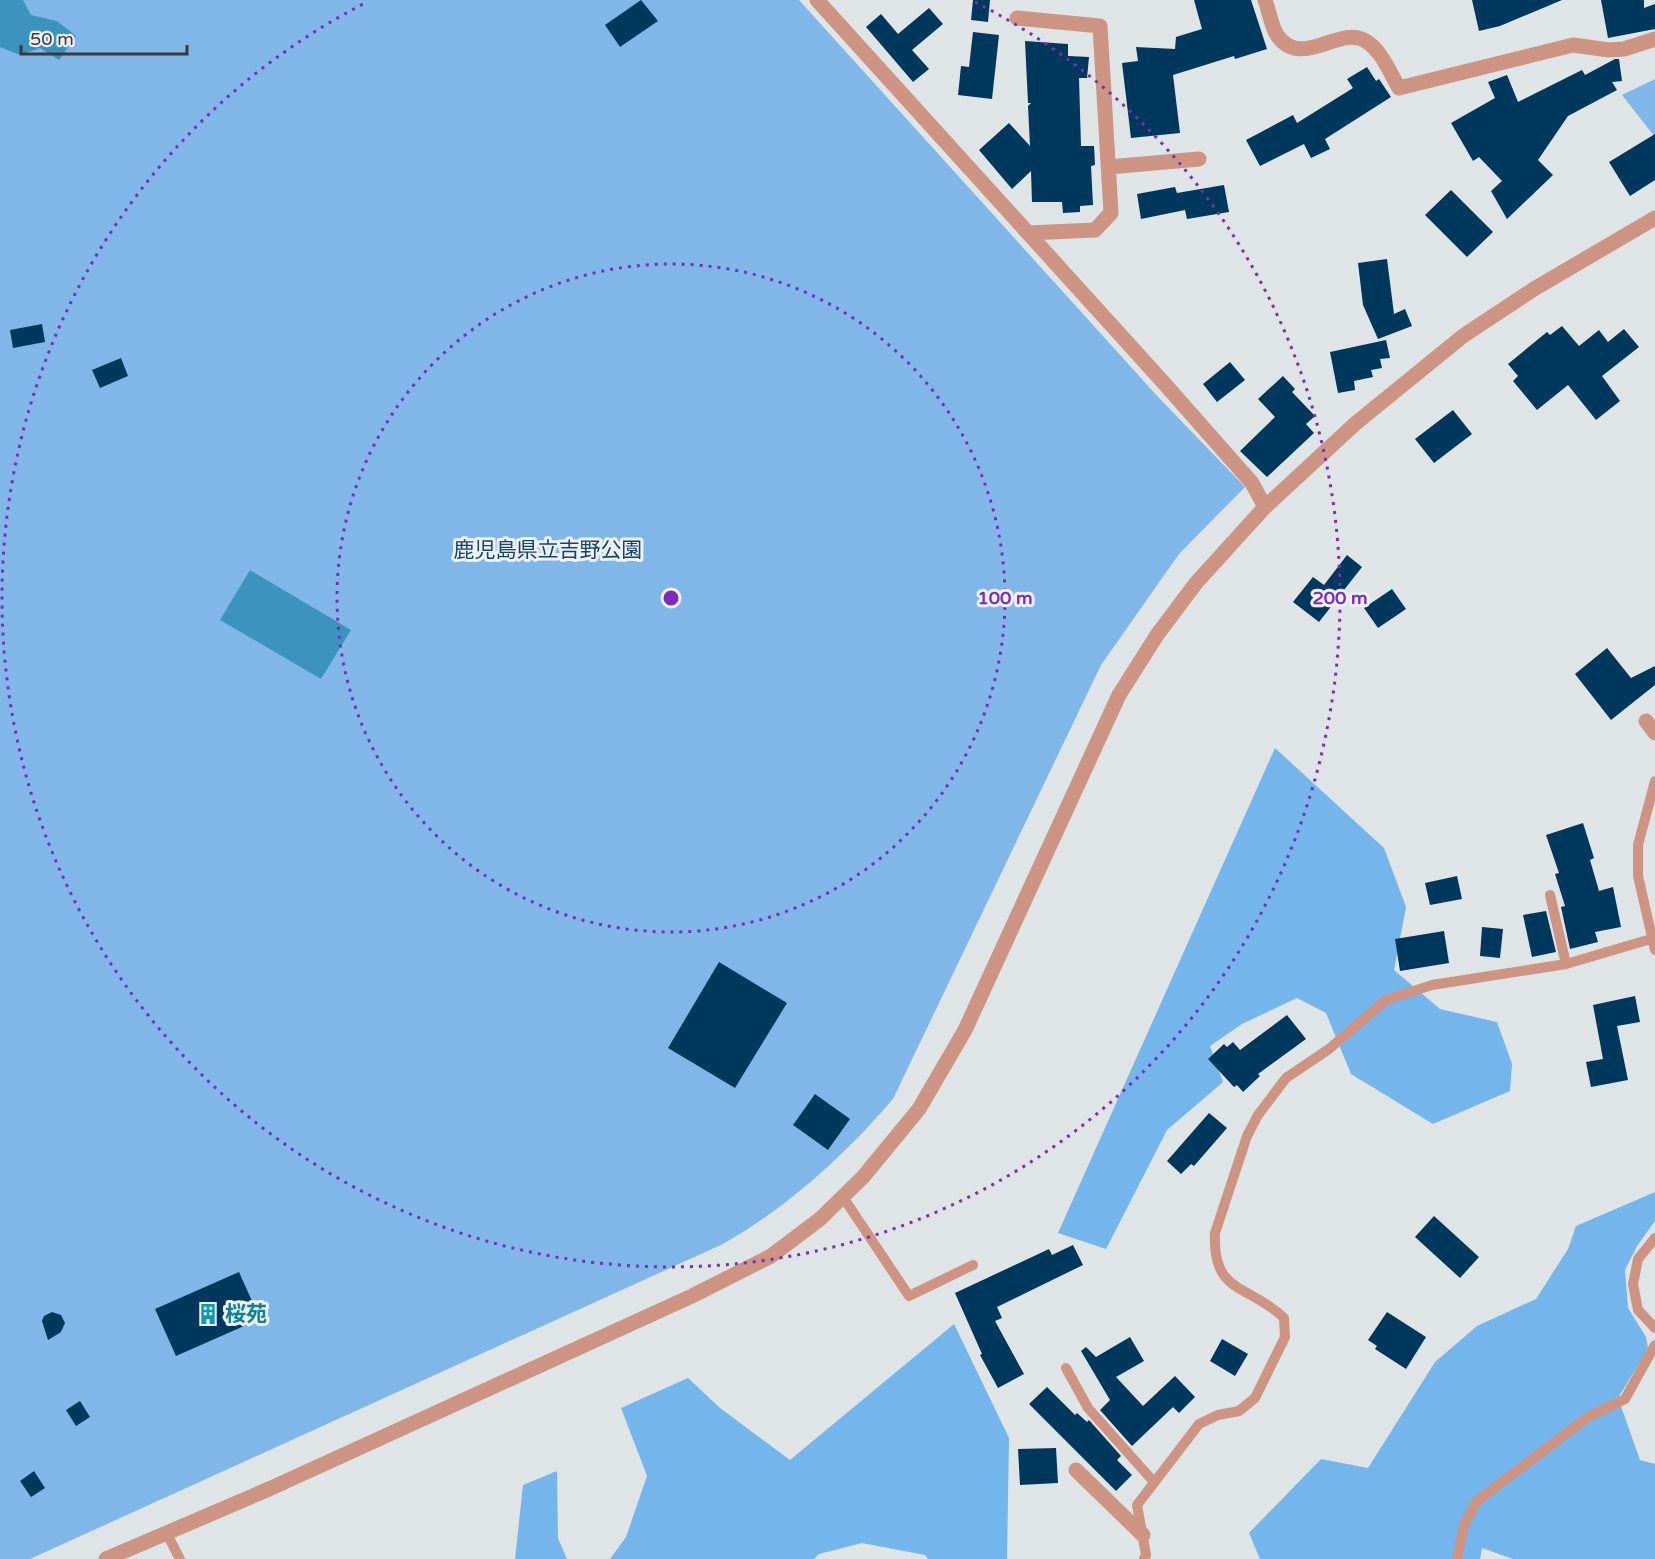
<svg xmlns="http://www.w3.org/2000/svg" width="1655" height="1559" font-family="'Varela Round','Noto Sans JP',sans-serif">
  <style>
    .green { fill: #80b7e8 }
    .forest { fill: #74b5ec }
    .water { fill: #3c93bd }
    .building { fill: #00375c }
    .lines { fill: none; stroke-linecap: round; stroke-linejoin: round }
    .service { stroke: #cd9483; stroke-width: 10 }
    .minor { stroke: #cd9483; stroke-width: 15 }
    .tertiary { stroke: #cd9483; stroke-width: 15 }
    .ring { fill: none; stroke: #7b2cbf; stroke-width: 3; stroke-dasharray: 3 6 }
    .labels { text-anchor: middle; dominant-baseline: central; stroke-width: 6; stroke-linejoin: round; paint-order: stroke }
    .park-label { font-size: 21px; fill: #154569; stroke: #edf1f5 }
    .culture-label { font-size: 21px; font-weight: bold; fill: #0d838f; stroke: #edf1f5; text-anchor: start }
    .centre { fill: #7b2cbf; stroke: #edf1f5; stroke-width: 3 }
    .ring-label { font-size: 18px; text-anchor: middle; font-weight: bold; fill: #7b2cbf; stroke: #edf1f5; stroke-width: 6; stroke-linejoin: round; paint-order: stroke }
  </style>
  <rect width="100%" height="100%" fill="#dfe4e7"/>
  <path class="green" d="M0,0H799L1159,398L1245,487L1179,554L1101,665L893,1099C844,1156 788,1207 723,1244L30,1559H0Z
    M1655,79V137L1622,95Z"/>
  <path class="forest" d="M1275,748L1384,848L1406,907L1394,970L1440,1009L1497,1022L1512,1064L1510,1091L1433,1124L1351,1074L1326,1013L1297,998L1242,1024L1210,1046L1223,1082L1167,1130L1106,1249L1058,1233Z
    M1655,1192V1221L1637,1246L1625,1270L1628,1308L1646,1337L1648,1349L1618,1398L1640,1460L1655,1464V1559H1513L1482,1548L1480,1559H1260L1249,1533L1321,1459L1368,1468L1435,1362L1477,1326L1536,1299L1568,1249L1576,1226Z
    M954,1324L1009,1438L1007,1559H928L925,1555L862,1543L819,1554L814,1559H610L626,1537L647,1476L621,1408L688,1378L720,1408L790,1460Z
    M557,1471L558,1538L567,1559H515L523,1485Z"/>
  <path class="water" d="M0,0H23L31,15L57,21L76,36L59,60L40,48L20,55L0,47Z
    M250,570L351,630L321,679L220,620Z"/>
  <path class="building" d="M641,0L658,21L620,47L605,25Z
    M973,0H990L988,22L971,20Z
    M1194,0H1251L1267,49L1235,59L1234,56L1173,75L1180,133L1131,138L1122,63L1138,61L1136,47L1175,49L1176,37L1202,29Z
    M1472,0H1562L1500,26L1479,31Z
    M1601,0H1644V8L1655,4V29L1608,38Z
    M929,8L943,24L912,50L929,69L913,82L866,27L881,14L898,34Z
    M973,32L999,35L992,99L958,95L961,66L969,67Z
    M1025,41L1068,44V56L1089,57L1087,78H1079L1081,146H1094L1095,165L1091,166L1093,205L1080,206V212L1063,213L1062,202H1032L1031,171L1012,189L979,150L1009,123L1030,146L1028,106L1031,103H1028Z
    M1615,59H1619L1622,81L1612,82L1617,90L1568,116L1538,160L1553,175L1507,219L1491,191L1502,181L1479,157L1473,161L1451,123L1495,98L1488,82L1507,75L1518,102L1582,70L1585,75Z
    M1367,67L1376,81L1379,79L1391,97L1325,139L1330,149L1311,158L1304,144L1260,166L1246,140L1293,115L1297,123L1353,88L1347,79Z
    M1655,134V180L1630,196L1609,162Z
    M1224,185L1229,212L1187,219L1185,210L1141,219L1137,194L1175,187L1177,193Z
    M1451,190L1493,232L1467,257L1425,215Z
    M1387,259L1394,314L1405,309L1412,326L1378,339L1363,305L1358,263Z
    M42,324L45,342L13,348L10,330Z
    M1562,326L1579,346L1599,330L1608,342L1624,329L1639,347L1602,376L1620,401L1596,420L1568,385L1537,410L1513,381L1518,376L1508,364L1547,332L1550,335Z
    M1386,340L1390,358L1380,359L1382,368L1371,370L1373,377L1354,381L1355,390L1338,393L1330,352Z
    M121,358L128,376L100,388L92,370Z
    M1230,362L1245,380L1217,402L1203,384Z
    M1283,376L1295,389L1292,392L1315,416L1306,424L1314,433L1267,477L1240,451L1275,417L1258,399Z
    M1453,410L1472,434L1434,463L1415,439Z
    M1347,555L1362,567L1319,622L1293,602L1313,577L1324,585Z
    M1392,589L1406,609L1378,628L1364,608Z
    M1607,648L1631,678L1655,666V685L1611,720L1575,674Z
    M1583,823L1594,858L1590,860L1599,891L1613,887L1621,927L1595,932L1598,942L1570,949L1561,907L1565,906L1555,874L1559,873L1546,835Z
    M1457,876L1462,899L1430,905L1425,883Z
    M1546,911L1556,952L1532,957L1523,915Z
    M1482,927L1503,929L1500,958L1480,956Z
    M1444,931L1449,963L1400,971L1395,939Z
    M719,962L787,1003L735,1088L668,1048Z
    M1635,996L1640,1022L1617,1026L1628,1080L1591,1087L1586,1062L1603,1059L1593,1005Z
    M1287,1015L1306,1039L1258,1074L1260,1076L1243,1092L1237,1085L1234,1087L1208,1059L1224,1044L1227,1047L1233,1042L1240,1050Z
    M815,1094L850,1119L828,1150L793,1125Z
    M1209,1113L1227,1128L1194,1166L1191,1164L1181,1174L1167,1161Z
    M1434,1216L1479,1257L1460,1278L1415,1237Z
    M1073,1245L1083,1265L997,1307L1002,1318L995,1321L1024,1374L998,1388L980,1355L982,1354L955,1293L1049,1249L1052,1255Z
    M239,1272L260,1319L176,1356L155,1309Z
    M52,1312L61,1315L65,1323L61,1332L48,1340L42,1321L44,1316Z
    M1387,1312L1426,1337L1406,1369L1375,1349L1377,1346L1368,1340Z
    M1130,1337L1144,1361L1116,1377L1143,1406L1175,1376L1195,1397L1179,1413L1173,1407L1132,1446L1100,1410L1110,1400L1081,1351L1086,1347L1096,1357Z
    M1222,1339L1248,1354L1235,1376L1210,1361Z
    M1047,1387L1075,1415L1077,1413L1087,1422L1089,1420L1121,1456L1117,1460L1132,1475L1116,1491L1029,1404Z
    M80,1401L90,1417L76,1426L66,1410Z
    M1056,1448L1058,1483L1020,1485L1018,1449Z
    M34,1471L45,1488L31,1497L20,1481Z"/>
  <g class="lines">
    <path class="service" d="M1655,781L1638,845V876L1655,950
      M1550,895L1566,964
      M843,1197L909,1296L973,1265
      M1655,1238L1638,1259L1633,1284L1638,1310L1655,1328
      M1066,1368L1088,1408L1153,1481
      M167,1534L180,1559
      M1144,1559L1146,1555L1137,1505L1199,1424L1218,1415L1239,1411L1255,1398L1285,1337L1284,1318C1249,1284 1212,1295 1215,1233L1247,1136L1258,1115L1286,1078L1329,1049L1386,1000L1432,985L1566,964L1651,939
      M1457,1559L1464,1525L1477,1501L1588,1417L1625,1399L1655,1345"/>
    <path class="minor" d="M817,0L1163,382L1252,483L1265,507
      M1265,0C1269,10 1271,26 1277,35C1301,70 1339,26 1364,40C1381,49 1389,71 1399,88L1573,45L1609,50L1624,49L1655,39
      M1017,18L1100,26L1111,213L1095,230L1028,233
      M1109,167L1199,159
      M1646,721L1655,733
      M1076,1470L1143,1535"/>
    <path class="tertiary" d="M106,1559L269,1489L692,1296L771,1256L820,1219L863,1177L919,1109L965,1030L1119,695L1157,635L1196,583L1265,507L1356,423L1463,336L1534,289L1655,218"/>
  </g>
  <g class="ring">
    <circle cx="671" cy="598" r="334"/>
    <path d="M975 2A669 669 0 1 1 367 2"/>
  </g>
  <defs>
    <symbol id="building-bare" viewBox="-9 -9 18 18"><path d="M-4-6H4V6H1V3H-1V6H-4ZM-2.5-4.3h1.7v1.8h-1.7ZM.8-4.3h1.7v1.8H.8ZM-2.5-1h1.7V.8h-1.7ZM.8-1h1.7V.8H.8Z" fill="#0f9aa8" stroke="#edf1f5" stroke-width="2.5" paint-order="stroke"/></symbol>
  </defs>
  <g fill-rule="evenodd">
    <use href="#building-bare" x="193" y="1299" width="30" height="30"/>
  </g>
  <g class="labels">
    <g class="park-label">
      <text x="548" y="550">鹿児島県立吉野公園</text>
    </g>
    <g class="culture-label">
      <text x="225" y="1314">桜苑</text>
    </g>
  </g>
  <circle cx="671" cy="598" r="9" class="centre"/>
  <g class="ring-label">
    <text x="1005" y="604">100 m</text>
    <text x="1340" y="604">200 m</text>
  </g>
  <path d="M21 45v9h166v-9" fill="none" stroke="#3a3b3d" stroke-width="3"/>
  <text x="30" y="45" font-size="18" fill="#3a3b3d" stroke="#edf1f5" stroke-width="4.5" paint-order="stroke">50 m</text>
</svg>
